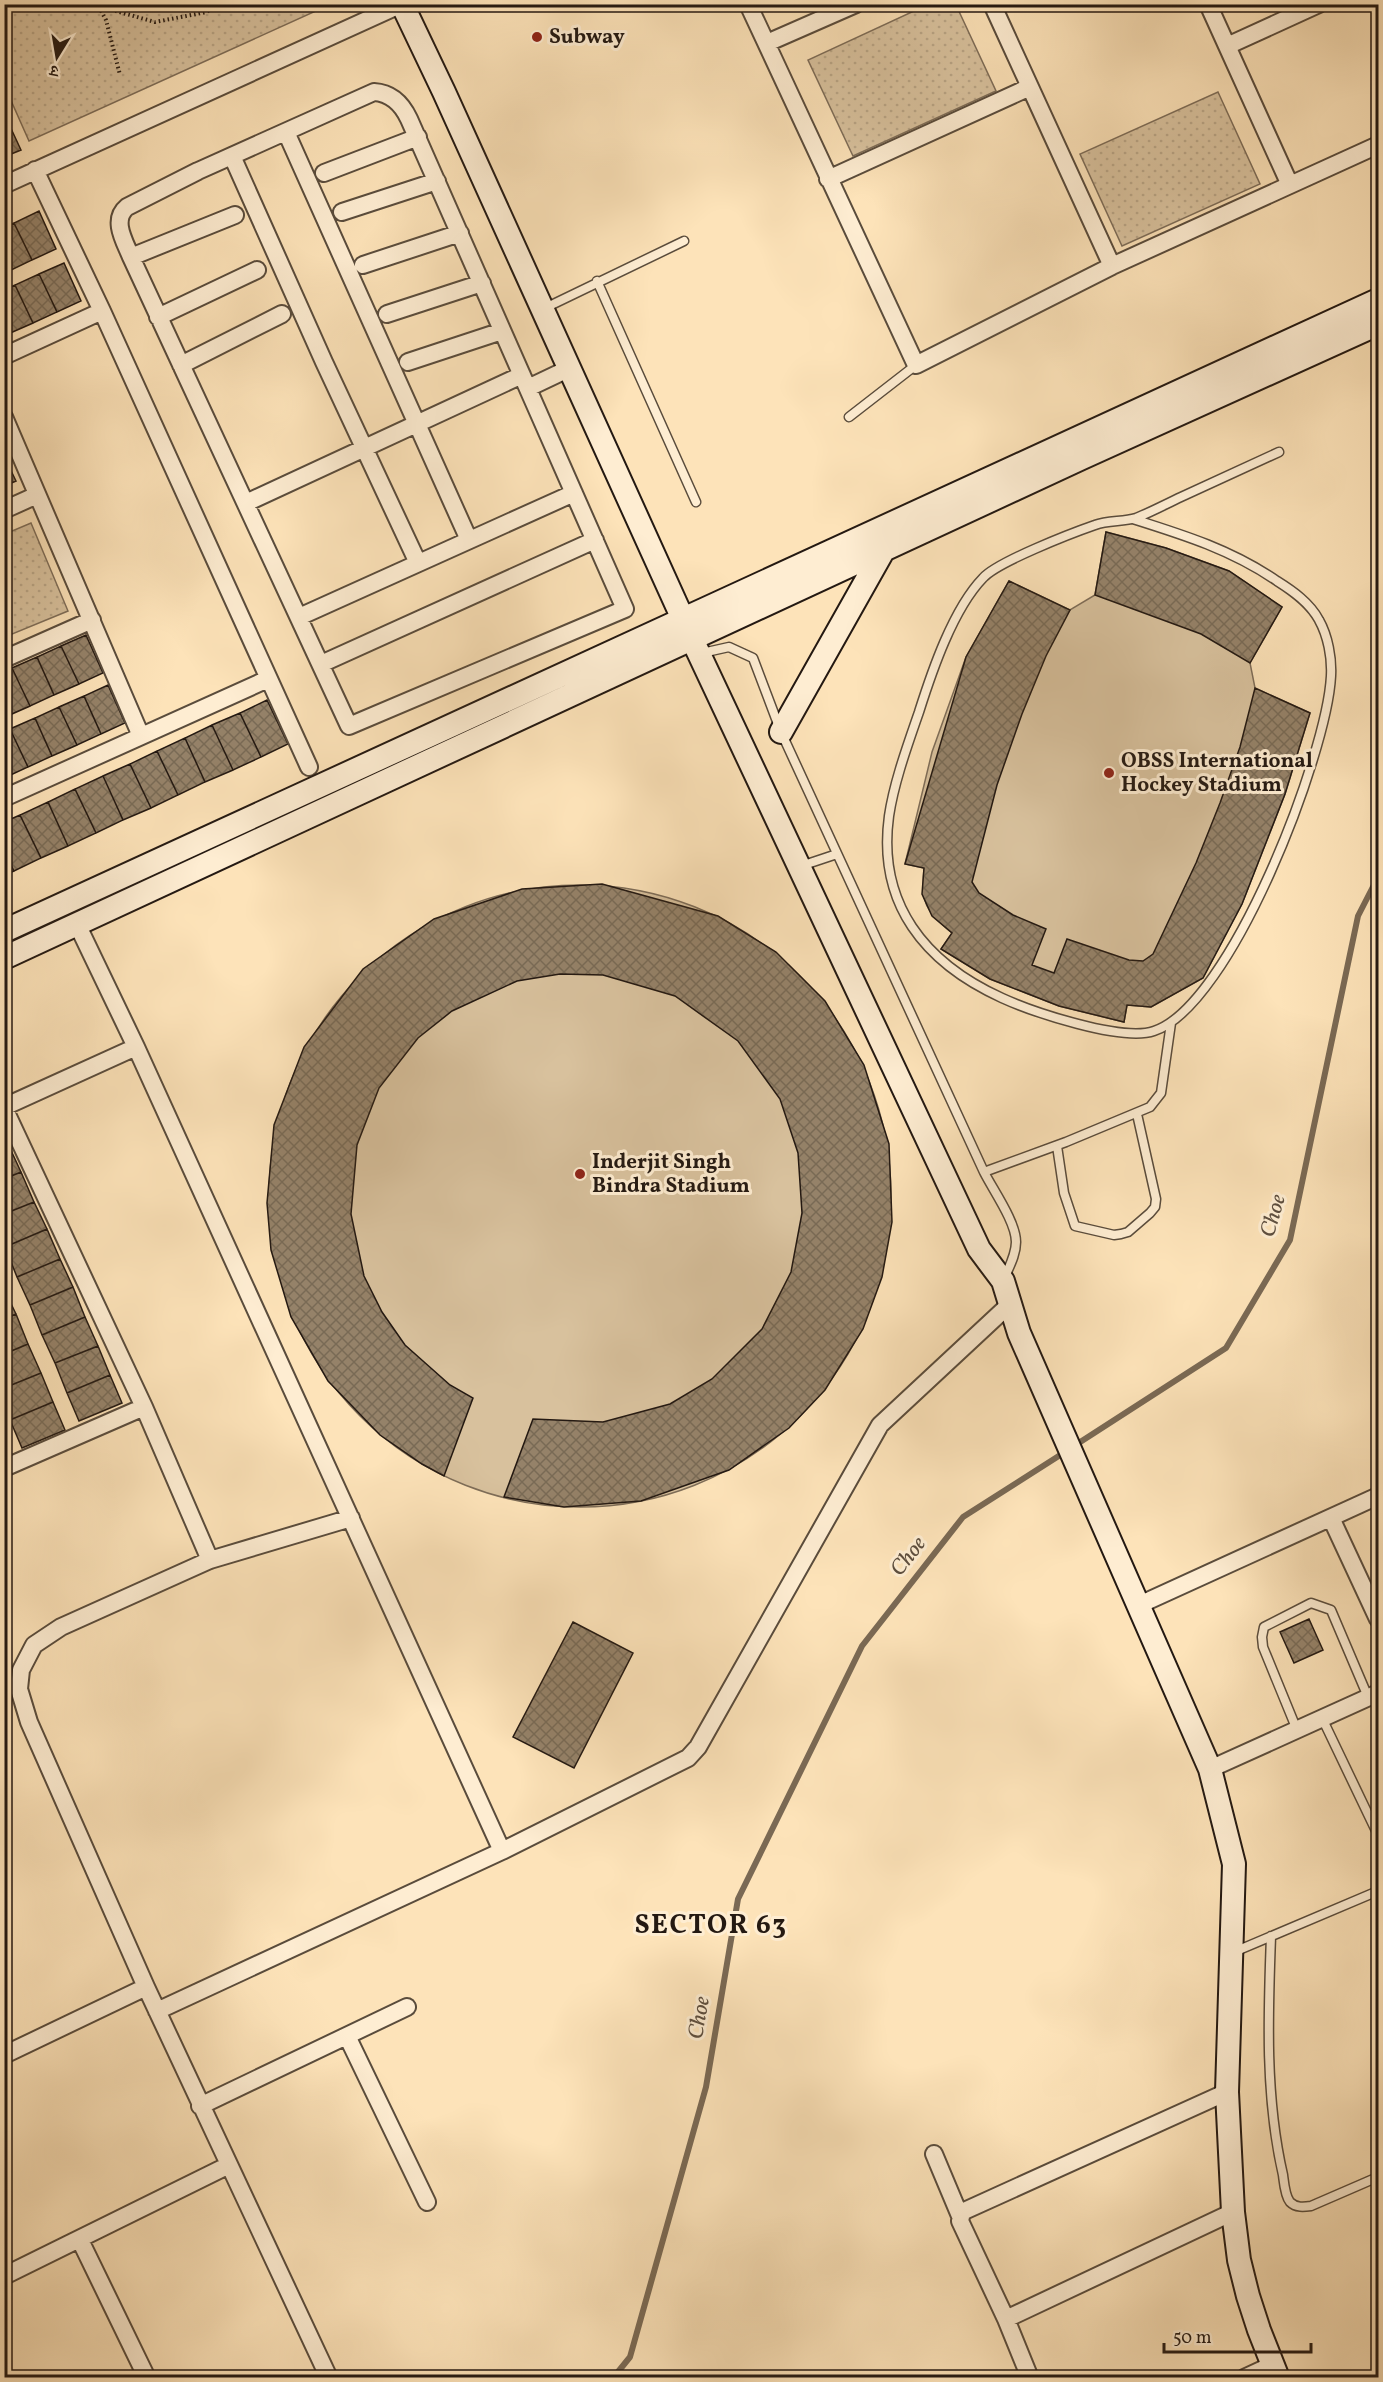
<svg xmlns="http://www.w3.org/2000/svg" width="1383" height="2382" font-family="Vollkorn,'Noto Serif Devanagari',serif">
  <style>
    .park { fill: url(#park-dots); stroke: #7e6d58; stroke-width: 1.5 }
    .garden { fill: #d8c19d; stroke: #7e6d58; stroke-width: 1.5 }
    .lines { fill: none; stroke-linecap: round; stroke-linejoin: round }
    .stream { stroke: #7a6954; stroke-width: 6 }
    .building { fill: url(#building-cross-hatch); stroke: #241912; stroke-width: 1.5 }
    .lane-casing { stroke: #5a4c3c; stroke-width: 11 }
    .street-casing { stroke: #5a4c3c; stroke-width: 20 }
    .secondary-casing { stroke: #241912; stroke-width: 26 }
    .path { stroke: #241912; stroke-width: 4; stroke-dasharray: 1.5 3; stroke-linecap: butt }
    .lane { stroke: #feedd2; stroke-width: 8 }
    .street { stroke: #feedd2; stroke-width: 16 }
    .secondary { stroke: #feedd2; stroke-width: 22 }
    .poi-dot { fill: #8f2418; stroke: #feedd2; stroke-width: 2 }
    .labels { text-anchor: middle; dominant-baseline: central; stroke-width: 6; stroke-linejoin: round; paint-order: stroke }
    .poi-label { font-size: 21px; font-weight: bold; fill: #241912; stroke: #feedd2; text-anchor: start }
    .water-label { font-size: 22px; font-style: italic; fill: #5d4e3e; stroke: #feedd2 }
    .district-label { font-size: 27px; font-weight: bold; letter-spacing: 1.5px; fill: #241912; stroke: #feedd2 }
  </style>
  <defs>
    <pattern id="park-dots" width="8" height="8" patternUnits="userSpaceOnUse" patternTransform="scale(1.5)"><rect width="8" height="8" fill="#d8c19d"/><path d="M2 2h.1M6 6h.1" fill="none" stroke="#b9a586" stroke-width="1.8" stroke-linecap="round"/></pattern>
    <pattern id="building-cross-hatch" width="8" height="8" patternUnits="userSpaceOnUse" patternTransform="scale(1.5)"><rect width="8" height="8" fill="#958269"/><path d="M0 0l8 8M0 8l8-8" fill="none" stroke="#796a55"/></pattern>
  </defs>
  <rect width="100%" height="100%" fill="#fde3b9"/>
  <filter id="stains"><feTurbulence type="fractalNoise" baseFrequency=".00333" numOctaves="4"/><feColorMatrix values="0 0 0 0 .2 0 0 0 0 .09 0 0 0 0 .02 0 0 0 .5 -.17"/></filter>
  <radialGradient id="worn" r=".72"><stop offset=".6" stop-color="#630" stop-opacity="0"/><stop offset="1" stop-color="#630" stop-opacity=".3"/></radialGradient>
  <path class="park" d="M929,4L956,5L996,91L853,156L808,60Z
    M4,5L329,4V5L29,141L5,87Z
    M1218,92L1260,184L1122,246L1080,154Z
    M31,523L68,611L5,637V534Z"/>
  <path class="garden" d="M1106,532L1166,548L1229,571L1282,607L1250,663L1255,688L1310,713L1285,794L1242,904L1203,978L1151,1007L1127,1005L1124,1022L1059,1006L990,979L941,949L952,933C925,910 921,904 924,868L905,864L932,752L966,657L1009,581L1070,610L1095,595Z
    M269 1196a311 311 0 1 1 622 0a311 311 0 1 1-622 0Z"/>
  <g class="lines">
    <path class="stream" d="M1074,1446L1226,1348L1290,1240L1358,916L1378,877
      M613,2378L630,2357L706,2087L738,1899L862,1646L963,1517L1065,1452"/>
  </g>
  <path class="building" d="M8,122L21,150L4,157V124Z
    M39,211L56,249L32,260L14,223Z
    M14,223L32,260L7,272L4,265V227Z
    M64,263L81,301L57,312L39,274Z
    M39,274L57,312L33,323L15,285Z
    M15,285L33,323L8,334L4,327V290Z
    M4,456L16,481L4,486Z
    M1106,532L1166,548L1229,571L1282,607L1250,663L1201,634L1095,595Z
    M1009,581L1070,610L1046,656L1022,714L997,785L972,882L979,893L1013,915L1046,929L1032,965L1054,973L1067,939L1129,960L1143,961L1153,954L1196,863L1220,803L1240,747L1255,688L1310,713L1285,794L1242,904L1203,978L1151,1007L1127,1005L1124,1022L1059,1006L990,979L941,949L952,933L932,916L922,894L924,868L905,864L966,657Z
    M86,635L103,673L79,684L61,646Z
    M61,646L79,684L54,695L37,657Z
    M37,657L54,695L30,706L12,668Z
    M12,668L30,706L5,717L4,672Z
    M108,685L125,723L101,734L84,696Z
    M84,696L101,734L77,745L59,707Z
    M267,700L288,744L261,757L240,713Z
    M59,707L77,745L52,756L35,718Z
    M240,713L261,757L233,770L212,725Z
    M35,718L52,756L28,767L10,729Z
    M212,725L233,770L205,782L185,738Z
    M10,729L28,767L4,778V732Z
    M185,738L205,782L178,795L157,751Z
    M157,751L178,795L151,808L130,764Z
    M130,764L151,808L123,820L103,776Z
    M103,776L123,820L96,833L75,789Z
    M75,789L96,833L68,846L48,802Z
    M48,802L68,846L41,858L20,815Z
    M20,815L41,858L14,871L4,852V822Z
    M4,852L14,871L4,875Z
    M602,884L718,916L776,952L825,1001L864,1065L889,1144L892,1222L882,1277L863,1329L825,1390L789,1428L729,1470L641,1501L564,1507L504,1497L533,1419L603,1422L670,1404L712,1379L762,1329L791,1272L802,1213L798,1153L780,1099L738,1041L675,996L603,975L560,974L517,981L452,1011L418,1038L379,1088L357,1145L351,1214L364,1276L382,1312L405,1345L450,1385L473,1398L444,1476L422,1464L380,1435L328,1381L291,1317L271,1250L267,1203L274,1125L304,1047L363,969L434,919L522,889Z
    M8,1144L21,1172L4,1179V1145Z
    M21,1172L34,1202L4,1214V1179Z
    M34,1202L47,1229L5,1247L4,1214Z
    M47,1229L60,1259L17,1277L5,1247Z
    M60,1259L73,1287L30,1305L17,1277Z
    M73,1287L85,1317L42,1335L30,1305Z
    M4,1289L16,1314L4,1319Z
    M16,1314L28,1344L4,1354V1319Z
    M85,1317L98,1346L55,1363L42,1335Z
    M28,1344L41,1373L4,1388V1354Z
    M98,1346L110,1375L67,1393L55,1363Z
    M41,1373L53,1402L10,1420L4,1406V1388Z
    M110,1375L122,1403L79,1421L67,1393Z
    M53,1402L65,1430L22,1448L10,1420Z
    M1309,1619L1323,1650L1294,1663L1280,1632Z
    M573,1622L633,1653L574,1768L513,1737Z"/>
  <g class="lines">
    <defs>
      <path id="lane" d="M597,281L696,502
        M543,309L684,241
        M849,417L916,365
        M1133,519C1184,535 1232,550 1277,581C1293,591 1310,603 1319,620C1328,636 1332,658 1331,676C1327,754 1231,1006 1154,1031C1122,1042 1033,1012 1002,998C925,963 877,904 889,816C894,782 908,744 919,712C932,671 953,609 983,578C997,562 1072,533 1095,525C1108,520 1123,522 1136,518C1151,512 1166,504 1181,497C1214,482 1247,467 1279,452
        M702,653L729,647L753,658L781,732L984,1172C993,1190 1016,1222 1016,1242C1016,1255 1009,1267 1004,1279
        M801,866L837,854
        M1057,1146L1064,1193L1075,1226L1114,1235L1121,1234L1128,1232L1150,1213L1155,1207L1156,1199L1137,1114
        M984,1172L1066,1142L1150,1107L1161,1093L1171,1023
        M1322,1718L1378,1835
        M1297,1730L1263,1647L1262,1637L1264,1627L1311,1603L1331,1610L1368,1697
        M1271,1936C1268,2016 1265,2097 1283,2175C1284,2183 1285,2196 1290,2202C1296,2208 1304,2207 1311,2206L1378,2177
        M1234,1952L1378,1891"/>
      <path id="street" d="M748,4L916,365L1112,266L1378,145
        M992,4L1112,266
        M1208,4L1290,185
        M767,43L856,4
        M1227,46L1319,4
        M374,92C391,93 402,104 409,119L625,609L349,726L131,257C125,242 111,220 127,207L198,171Z
        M286,132L469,540
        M232,156L324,362L418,563
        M35,170L102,311L309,767
        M324,173L418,137
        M828,179L1030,87
        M4,185L402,4
        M342,212L437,181
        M131,257L235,215
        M363,265L460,233
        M387,314L482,283
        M158,317L257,270
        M4,356L102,311
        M408,362L502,331
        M181,365L282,314
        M528,388L570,368
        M4,417L141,736
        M246,503L522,375
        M4,510L37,495
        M299,617L574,493
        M4,659L92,620
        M321,664L595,540
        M4,798L268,679
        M77,924L136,1047L502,1851
        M4,1107L136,1047
        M4,1108L144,1407L210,1560
        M4,1468L144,1407
        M1331,1518L1378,1619
        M1139,1605L1378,1496
        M1210,1769L1378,1693
        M157,2011L502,1851L688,1758L698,1747L880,1425L1010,1304
        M347,2036L427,2202
        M4,2055L146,1987
        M200,2106L407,2007
        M934,2154L960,2216
        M80,2240L147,2378
        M4,2276L229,2165
        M1006,2319L1233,2212
        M329,2378L146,1987L29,1722L19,1689L21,1670L34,1645L61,1627L210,1560L351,1518
        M1030,2378L1006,2319L960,2221L962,2212L1227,2092
        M1244,2378L1272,2365"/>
      <path id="secondary" d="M402,4L444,92L692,639L979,1249L1003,1281L1019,1333L1210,1769L1234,1864L1227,2092L1233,2212L1239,2260L1248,2296L1259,2330L1278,2378
        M781,732L883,551
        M4,931L1378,300
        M4,958L1082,458L1378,324"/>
    </defs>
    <use href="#lane" class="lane-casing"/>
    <use href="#street" class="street-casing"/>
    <use href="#secondary" class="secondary-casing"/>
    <path class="path" d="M98,6L155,22L207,12L215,4
      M99,7L106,20L120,75"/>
    <use href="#lane" class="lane"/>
    <use href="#street" class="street"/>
    <use href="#secondary" class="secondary"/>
  </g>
  <g class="poi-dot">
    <circle cx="537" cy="37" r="6"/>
    <circle cx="1109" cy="773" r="6"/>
    <circle cx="580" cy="1174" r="6"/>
  </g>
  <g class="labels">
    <g class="poi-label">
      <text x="549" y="37">Subway</text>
      <text x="1121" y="761">OBSS International<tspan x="1121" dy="24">Hockey Stadium</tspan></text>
      <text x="592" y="1162">Inderjit Singh<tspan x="592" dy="24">Bindra Stadium</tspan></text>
    </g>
    <g class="water-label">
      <text transform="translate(1274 1216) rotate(-74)">Choe</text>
      <text transform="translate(909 1557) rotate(-52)">Choe</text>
      <text transform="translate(700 2018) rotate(-80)">Choe</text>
    </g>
    <g class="district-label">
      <text x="711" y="1926">SECTOR 63</text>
    </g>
  </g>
  <rect width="1383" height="2382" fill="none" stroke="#fde3b9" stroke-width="24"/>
  <rect x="6" y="6" width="1371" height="2370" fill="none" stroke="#241912" stroke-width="3"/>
  <rect x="12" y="12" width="1359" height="2358" fill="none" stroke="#241912" stroke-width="1.5"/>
  <g transform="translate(57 57) rotate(191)" stroke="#feedd2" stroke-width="4.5" paint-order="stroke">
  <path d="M0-4.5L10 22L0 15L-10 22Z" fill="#241912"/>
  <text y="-9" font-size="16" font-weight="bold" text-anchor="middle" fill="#241912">उ</text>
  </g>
  <path d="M1164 2343v9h147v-9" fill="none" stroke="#241912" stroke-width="3"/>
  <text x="1173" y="2343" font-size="18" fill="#241912" stroke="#feedd2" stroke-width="4.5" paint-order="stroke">50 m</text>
  <rect width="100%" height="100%" filter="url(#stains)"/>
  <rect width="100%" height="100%" fill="url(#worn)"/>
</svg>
